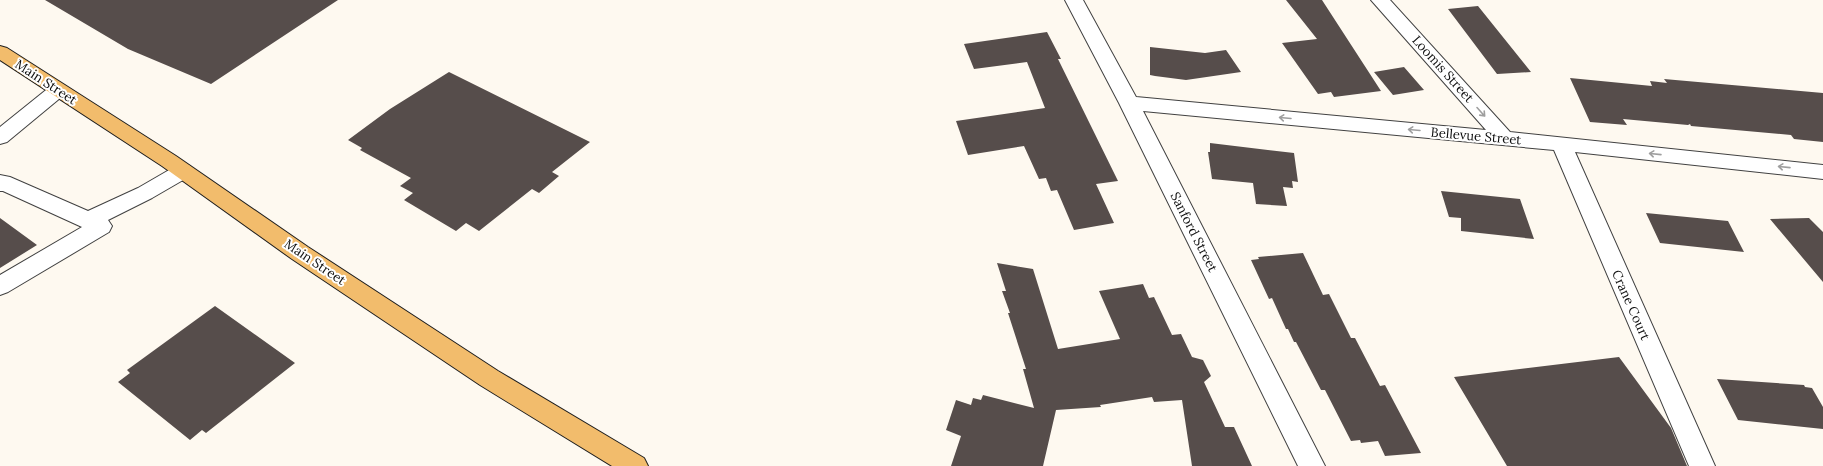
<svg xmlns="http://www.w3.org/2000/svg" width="1823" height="466" font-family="Lora,serif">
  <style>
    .building { fill: #564d4b }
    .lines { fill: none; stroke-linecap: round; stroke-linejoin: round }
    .minor-casing { stroke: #414141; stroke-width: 2 }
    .major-casing { stroke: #1f1f1f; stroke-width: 2 }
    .minor { fill: #fff; fill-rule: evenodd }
    .major { fill: #f2bc6c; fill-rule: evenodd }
    .oneway { stroke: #9f9f9f }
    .labels { text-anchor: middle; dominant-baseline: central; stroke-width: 4; stroke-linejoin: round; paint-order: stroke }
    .street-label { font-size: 13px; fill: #0e0e0e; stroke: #fff }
  </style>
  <rect width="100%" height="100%" fill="#fef9f0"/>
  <path class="building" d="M45,0H338L211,84L128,49Z
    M1286,0H1322L1381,91L1334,97L1331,92L1318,94L1282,43L1317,39Z
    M1478,6L1531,72L1497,74L1448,9Z
    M1047,32L1061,59H1058L1118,181L1096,184L1114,223L1074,230L1057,190L1051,191L1046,178L1039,179L1024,146L968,155L956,121L1045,108L1027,62L974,69L964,44Z
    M1150,47L1205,53L1226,50L1241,72L1186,80L1155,76L1150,75Z
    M1404,67L1424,90L1393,95L1374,72Z
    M449,72L590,142L552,172L559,176L539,193L532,189L479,231L466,223L456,231L404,200L413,193L400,186L411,178L360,150L362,148L348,140L390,109Z
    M1570,78L1652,86L1650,81L1667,83L1664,79L1823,93V142L1794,139L1791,135L1691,126L1690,124L1688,125L1623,119L1627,125L1590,122Z
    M1210,143L1294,153L1298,182L1292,181L1293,188L1283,187L1287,206L1256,204L1253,183L1212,179L1208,152H1210Z
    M1441,191L1520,199L1534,239L1461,231V218L1449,217Z
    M1646,213L1728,221L1744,252L1660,243Z
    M0,218L37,245L0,268Z
    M1809,218L1823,232V282L1770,219Z
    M1303,253L1323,295L1329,294L1351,338H1355L1380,386L1385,385L1421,453L1385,456L1378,441L1361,443L1360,440L1351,441L1325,390H1321L1296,342H1294L1288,329H1286L1272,298L1269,299L1251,260L1259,259L1258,257Z
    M997,263L1033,269L1058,349L1120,339L1099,291L1143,284L1149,298L1154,297L1172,335L1181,334L1192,357L1203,360L1211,376L1204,382L1225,427H1234L1252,466H1192L1182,400L1154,402L1152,397L1100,405L1101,407L1056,410L1043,466H951L961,436L946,430L956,400L971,405L973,398L981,400L983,395L1034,408L1023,369H1026L1008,313H1010L1002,291H1006Z
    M215,306L295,363L206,433L202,430L190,440L118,382L130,373L127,370Z
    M1619,357L1671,428L1687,466H1507L1454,377Z
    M1717,379L1804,385L1805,387L1812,388L1823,407V429L1738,420Z"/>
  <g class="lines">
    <defs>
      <path id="minor" d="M1065,0H1083L1136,97L1486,130L1371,0H1390L1510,132L1823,165V179L1575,152L1715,466H1689L1554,150L1143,111L1325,466H1298L1119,103Z
        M58,84L65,86L68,90L65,94L7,142L0,144V127L51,86Z
        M183,164L190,166L193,171L190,176L152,198L108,220L112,226L109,232L8,292L0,295V275L82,227L3,191H0V175L10,177L88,211L138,188L176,166Z"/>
      <path id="major" d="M0,46L7,48L176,156L308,247L498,371L644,458L648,466H612L480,385L292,259L162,166L0,60Z"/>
    </defs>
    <use href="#minor" class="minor-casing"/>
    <use href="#major" class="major-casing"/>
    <use href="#minor" class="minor"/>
    <use href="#major" class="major"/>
  </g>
  <defs><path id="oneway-shaft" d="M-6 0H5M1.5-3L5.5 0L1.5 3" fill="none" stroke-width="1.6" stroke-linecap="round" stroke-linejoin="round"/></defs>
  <g class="oneway">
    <use href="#oneway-shaft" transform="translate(1481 112) rotate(48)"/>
    <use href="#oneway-shaft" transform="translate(1285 118) rotate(-175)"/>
    <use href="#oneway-shaft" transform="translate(1414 130) rotate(-175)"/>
    <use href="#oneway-shaft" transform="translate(1655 154) rotate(-174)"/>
    <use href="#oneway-shaft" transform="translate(1784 167) rotate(-174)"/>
  </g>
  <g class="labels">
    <g class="street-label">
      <text transform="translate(1443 69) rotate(48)">Loomis Street</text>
      <text transform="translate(46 82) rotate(33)">Main Street</text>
      <text transform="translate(1476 136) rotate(5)">Bellevue Street</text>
      <text transform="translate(1194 232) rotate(63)">Sanford Street</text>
      <text transform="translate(315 262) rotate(34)">Main Street</text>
      <text transform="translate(1631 305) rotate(66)">Crane Court</text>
    </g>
  </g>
</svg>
